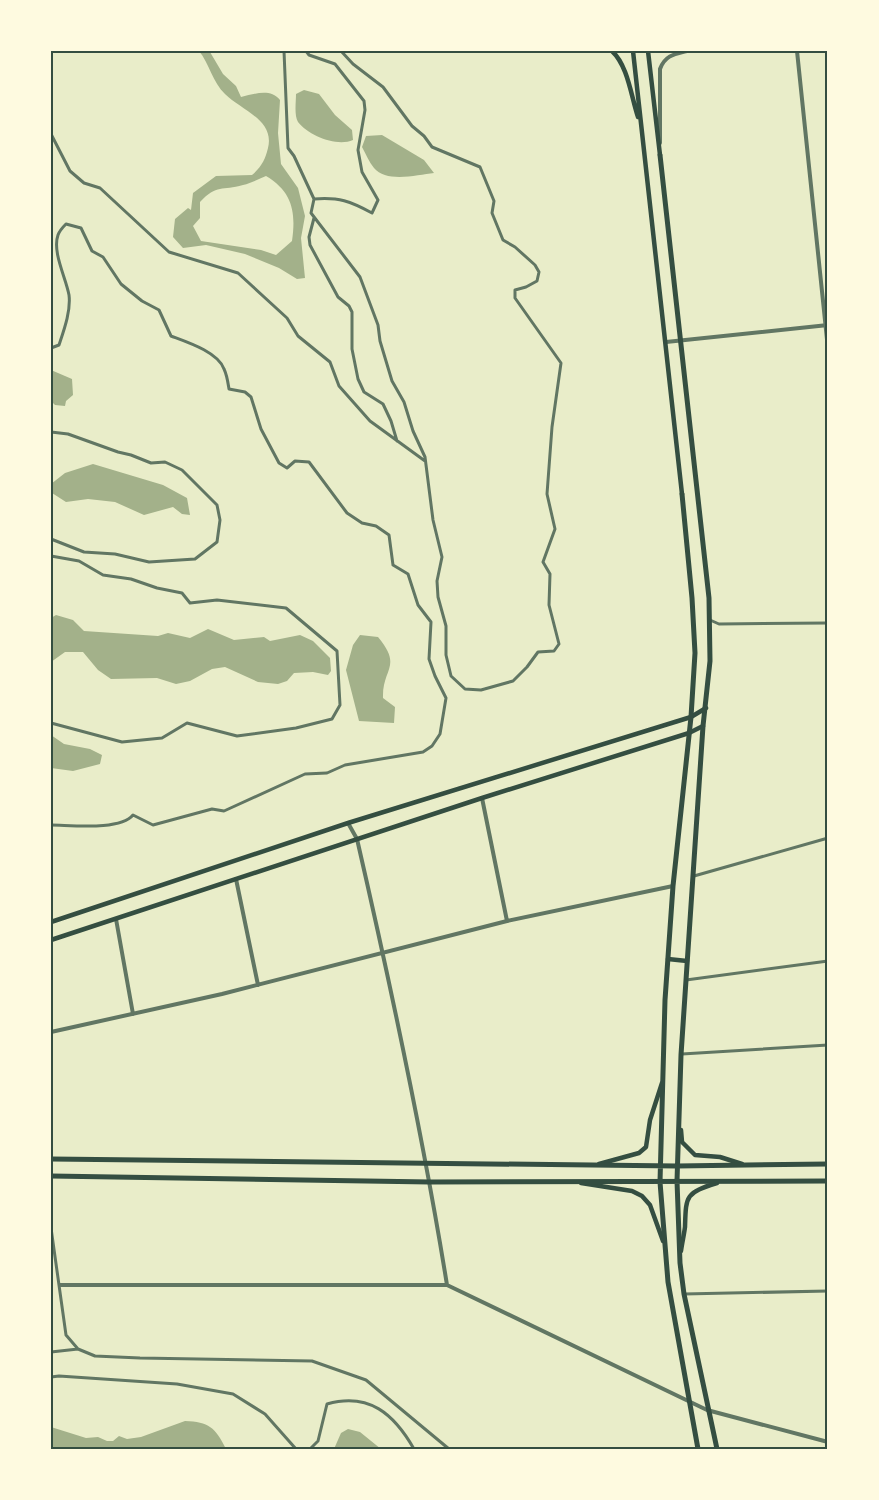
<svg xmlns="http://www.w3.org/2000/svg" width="879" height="1500" font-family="Georgia,serif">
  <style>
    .water { fill: #a3b18a; fill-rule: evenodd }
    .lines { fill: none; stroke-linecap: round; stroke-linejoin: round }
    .minor { stroke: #617663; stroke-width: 3 }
    .tertiary { stroke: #617663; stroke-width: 4 }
    .secondary { stroke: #344e41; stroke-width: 4.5 }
    .primary { stroke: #344e41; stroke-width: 5 }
    .neatline { fill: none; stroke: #344e41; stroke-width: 2 }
  </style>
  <rect width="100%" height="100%" fill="#e9edc9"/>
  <path class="water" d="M199,51L210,52L223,74L236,86L241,97C255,94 270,88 280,100L278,133L281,164L298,188L305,216L301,238L305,278L297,279L279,268L245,254L206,245L183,248L173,237L175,219L188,208L191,210L193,193L216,176L252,175C262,166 265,160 268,148C275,120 241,110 225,94C213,83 209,63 199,51ZM266,176C293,192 296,213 292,241L276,255L261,250L201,241L193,226L200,218V202C217,184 222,191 243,185C251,183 259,179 266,176Z
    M304,90L319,94L335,115L352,130L353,140C337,147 309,136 298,122C294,115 296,102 296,94Z
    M382,135L424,160L434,173C417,175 386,183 374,168C369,162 366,154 362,147L366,136Z
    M51,370L72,379L73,395L66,401L65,406L55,405L51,401Z
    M93,464L163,485L187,498L190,515L182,514L173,507L144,515L115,502L88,499L66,502L52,493L51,484L65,473Z
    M56,615L73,620L84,631L158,636L168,633L190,638L208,629L234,640L264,637L270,641L300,635L313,641L330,658L331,671L328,675L313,672L294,673L287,681L278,684L258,682L225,667L212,669L190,681L176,684L157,678L111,679L98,670L83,652H65L51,662V618Z
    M360,635L378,637C403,667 382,668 383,698L395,707L394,723L359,721L346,670L353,645Z
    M51,735L64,744L90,749L102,755L100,764L73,771L51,768Z
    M185,1421C209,1422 215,1427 226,1449H55L51,1445V1427L86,1438L98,1437L107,1441H113L119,1436L127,1439L141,1437Z
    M348,1429L360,1432L381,1449H334L341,1433Z"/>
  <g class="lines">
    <path class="minor" d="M284,51L288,148L294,156L314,199L311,213L360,277L378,325L380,341L392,381L404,402L413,431L425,457L433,520L442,557L437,581L438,597L446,626V655L451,676L465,689L481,690L513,681L527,667L538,652L554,651L559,644L549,605L550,574L543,562L555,529L547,494L552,427L561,363L515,298V290L526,287L537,281L539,272L535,265L515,247L503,240L492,213L494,201L480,167L432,147L424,136L412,126L383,87L353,64L341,51
      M306,51L309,55L335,64L364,101L365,110L358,150L362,172L378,200L372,213C350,201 339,197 314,199
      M51,134L70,171L84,183L100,188L169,252L238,273L287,318L298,336L330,362L339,386L370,421L425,461
      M314,218L309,237L310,245L338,297L349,306L352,312V349L358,379L364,392L383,404L391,421L397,441
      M51,348L59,345C64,330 71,311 69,295C66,278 52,252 58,235C59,232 63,227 66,224L81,228L92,251L103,257L121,284L142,301L159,310L171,336C187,342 218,352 224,369C227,375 228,383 229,389L245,392L251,397L261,429L279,463L287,468L295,461L309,462L347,513L362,523L376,526L389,535L393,565L408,574L418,605L431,622L429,659L435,676L446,698L440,734L432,746L423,752L345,765L327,773L305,774L224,811L212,809L153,825L133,815C120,831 70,825 51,825
      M51,432L68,434L118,452L131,455L151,463L165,462L182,470L217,505L220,520L217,542L195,559L149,562L115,554L84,552L51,539
      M51,556L79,561L103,575L131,579L157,588L182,593L190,603L217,600L286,608L337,651L340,705L332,719L296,728L237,736L187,723L162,738L122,742L51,723
      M710,620L719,624L828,623
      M694,876L828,838
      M686,980L828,961
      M682,1054L828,1045
      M51,1228L66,1335L78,1349L95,1356L140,1358L312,1361L366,1380L449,1449
      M684,1294L828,1291
      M51,1352L78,1349
      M51,1377L59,1376L177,1384L233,1394L265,1414L296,1449
      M310,1449L318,1441L327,1404C369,1392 394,1414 414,1449"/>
    <path class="tertiary" d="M797,51L828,349
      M660,143V69C665,55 675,54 687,51
      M666,342L828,325
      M482,798L507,921
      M348,823L357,839C391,987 423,1136 447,1285L707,1410L828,1442
      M236,879L258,985
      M116,919L133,1014
      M51,1032L222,994L507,921L673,886
      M60,1285H447"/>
    <path class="secondary" d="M612,51C628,66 631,96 638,117
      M633,51L682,494
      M648,51L660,155
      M51,922L348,823L691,717L706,708
      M51,940L482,798L689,733L703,726
      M668,959L687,961
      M681,1130L682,1142L695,1155L720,1157L742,1164
      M599,1164L639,1153L646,1147L650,1120L662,1083
      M581,1183L632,1191L642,1196L650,1205L663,1241
      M681,1251C682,1243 684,1235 685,1227C686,1196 685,1193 717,1183"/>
    <path class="primary" d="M660,155L709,598L710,661L703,726L681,1055L677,1181L680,1263L684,1294L717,1449
      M682,494L692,598L695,653L691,717L673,886L665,1000L660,1182L668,1282L698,1449
      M51,1159L677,1166L828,1164
      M51,1176L430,1182L828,1181"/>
  </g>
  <rect width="879" height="1500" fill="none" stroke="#fefae0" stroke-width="105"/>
  <rect x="52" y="52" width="774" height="1396" class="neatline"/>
</svg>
